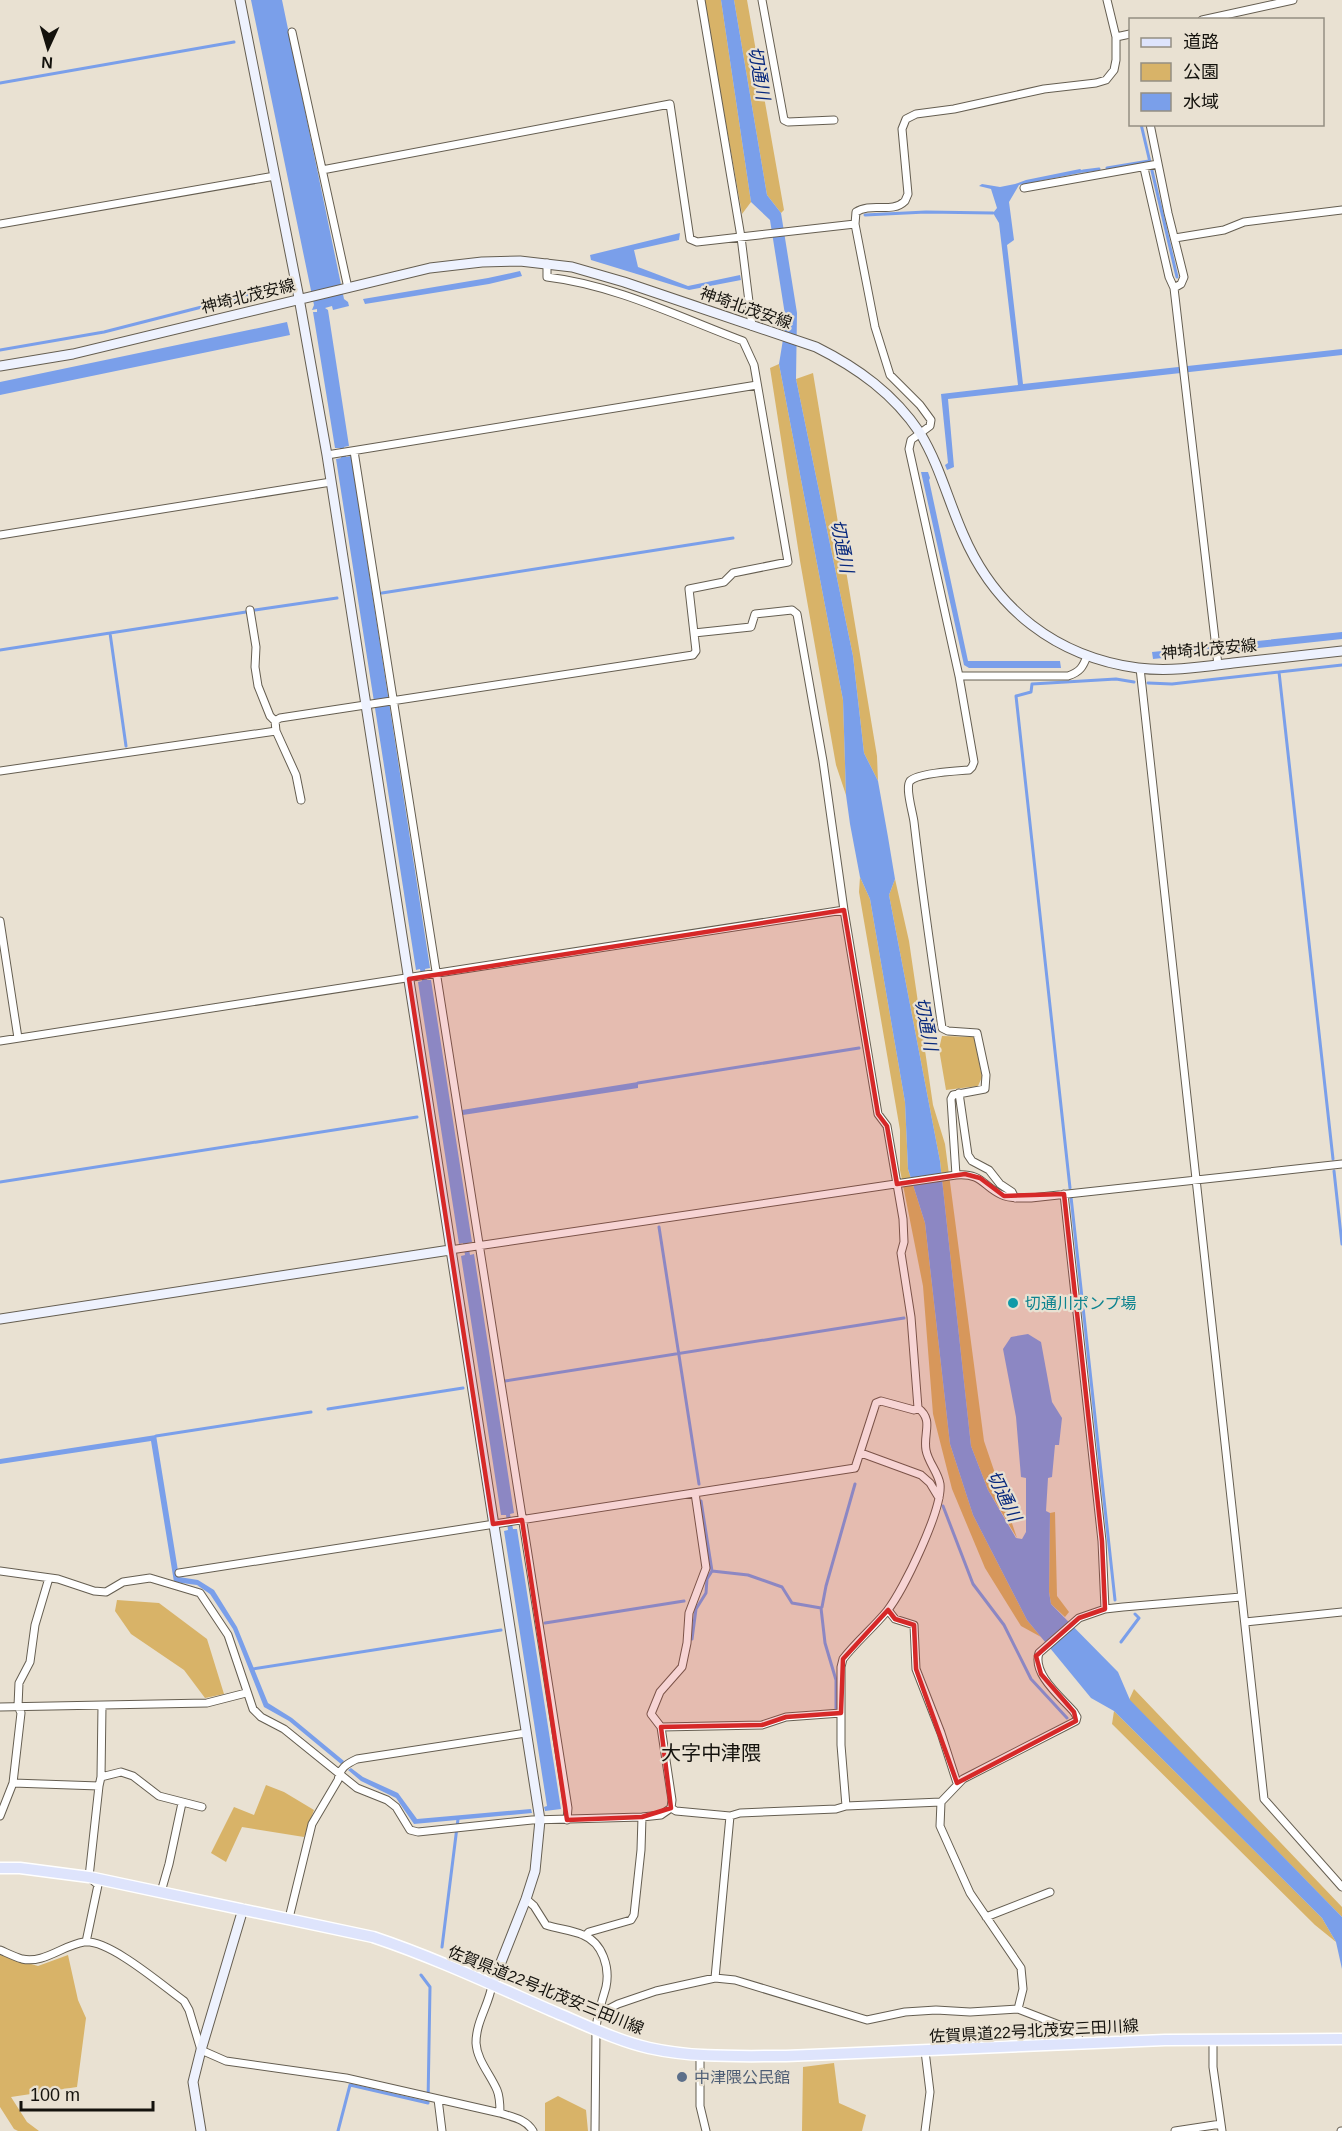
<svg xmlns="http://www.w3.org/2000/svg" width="1342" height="2131" font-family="Helvetica,'Noto Sans JP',sans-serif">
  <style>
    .green { fill: #d8b368 }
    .water { fill: #7a9fea }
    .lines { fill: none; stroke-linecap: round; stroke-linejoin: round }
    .stream { stroke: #7a9fea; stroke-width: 3 }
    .street-casing { stroke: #655e51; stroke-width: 9 }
    .secondary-casing { stroke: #655e51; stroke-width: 11 }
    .primary-casing { stroke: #fff; stroke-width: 13 }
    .street { stroke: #fff; stroke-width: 7 }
    .secondary { stroke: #eef2fe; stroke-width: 9 }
    .primary { stroke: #dee4fc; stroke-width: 10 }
    .marked { fill: #d62828; fill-opacity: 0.2; stroke: #d62828; stroke-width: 4.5; stroke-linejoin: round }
    .culture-dot { fill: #0f9aa8; stroke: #e9e1d2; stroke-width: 2 }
    .service-dot { fill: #5c6f8a; stroke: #e9e1d2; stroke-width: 2 }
    .labels { text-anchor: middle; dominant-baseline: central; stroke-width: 4.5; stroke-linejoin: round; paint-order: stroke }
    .street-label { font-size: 16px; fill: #14120d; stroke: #e9e1d2 }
    .culture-label { font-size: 16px; fill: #0d838f; stroke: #e9e1d2; text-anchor: start }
    .service-label { font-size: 16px; fill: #4e5e75; stroke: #e9e1d2; text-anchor: start }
    .water-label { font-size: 18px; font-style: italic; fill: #07287d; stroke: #e9e1d2 }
    .quarter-label { font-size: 20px; fill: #14120d; stroke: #e9e1d2 }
  </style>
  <rect width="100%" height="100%" fill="#e9e1d2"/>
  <path class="green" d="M704,0H721L751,202L742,214Z
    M734,0H747L784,210L781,213L767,195Z
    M779,364L843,700L846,795L836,765L800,561L770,368Z
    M813,373L877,756L878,781L864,753L853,656L796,379Z
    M860,877L870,899L905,1102L908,1169L925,1223L950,1444L973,1515L1027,1620L1041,1637L1021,1626L985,1568L952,1489L933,1414L923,1286L900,1170V1130L859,892Z
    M895,879L909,941L933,1105L945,1144L984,1441L1017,1538L988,1490L971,1446L940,1161L889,895Z
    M942,1036L974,1037L982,1077L978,1086L946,1090L939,1049Z
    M1055,1512L1057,1596L1069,1612L1065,1617L1051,1604L1049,1592L1050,1513Z
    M117,1600L159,1603L207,1639L224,1694L205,1698L184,1670L131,1634L115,1611Z
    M1134,1689L1342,1907V1917L1129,1700Z
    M1114,1711L1322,1918L1336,1942L1315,1925L1112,1724Z
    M266,1785L284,1792L314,1810L304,1837L242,1827L226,1862L211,1853L234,1807L254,1815Z
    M0,1955L38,1966L68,1955L78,2000L86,2018L77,2087L11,2097L27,2122L39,2131H18L14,2129L0,2107Z
    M834,2063L839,2103L866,2115L862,2131H774H802L803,2067Z
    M558,2096L586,2110L588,2131H545V2103Z"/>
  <path class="water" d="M251,0H282L344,299L348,302L349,306L333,310L332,306L325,308L328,310L349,446L344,447L346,457L351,456L430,968L425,969L427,980H431L472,1242L468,1243L470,1255L474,1254L514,1513L510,1514L513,1529H517L561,1809L545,1811L544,1807L547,1806L504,1531L508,1530L506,1515H501L461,1256L465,1255L463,1243L459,1244L418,982L422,981L420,969L416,970L336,459L341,458L340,448H335L313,312H317V309L312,310L314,305Z
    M721,0H734L767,195L781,213L797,313L796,379L853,656L864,753L878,781L888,837L895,879L889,895L940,1161L971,1446L988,1490L1016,1538L1022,1539L1026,1532V1478L1021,1477L1016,1417L1003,1349L1011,1337L1028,1334L1041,1342L1052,1402L1062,1418L1059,1445H1055L1052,1477L1048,1478L1046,1511L1050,1513L1049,1592L1051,1604L1118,1672L1130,1700L1342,1917V1969L1336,1942L1322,1918L1114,1711L1091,1698L1027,1620L973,1515L950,1444L925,1223L908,1169L905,1102L870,899L860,877L850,824L846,795L843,700L779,364L786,321L770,220L751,202Z
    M1080,169L1085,172L1019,185L1009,202L1014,240L1007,245L1023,384L1342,349V355L948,399L954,467L947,470L945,465L948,463L941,394L1018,385L999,223L993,213L997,208L991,189L979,186L982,184L1000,187L1015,184L1026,180Z
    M680,233L679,240L634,250L638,267L688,286L740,275L741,280L689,290L591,260L590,255Z
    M520,271L522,276L489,284L365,304L363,299L488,278Z
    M287,322L290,335L0,395V382Z
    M921,472H928L930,478L929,480L968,661H1060L1061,668H969L964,665Z
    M1342,632V639L1220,652L1219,645Z
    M1211,646L1212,653L1153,659L1152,652Z
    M638,1082V1088L463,1115L462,1110Z
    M156,1435L179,1577L198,1580L214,1590L237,1627L268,1703L292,1718L344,1761L341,1764L289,1721L264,1707L233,1629L210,1594L197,1585L174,1582L151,1441L0,1464V1459Z
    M351,1768L363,1777L398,1793L417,1819L531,1809L532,1813L414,1824L396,1798L361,1781L348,1770Z"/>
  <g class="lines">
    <path class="stream" d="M0,83L234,42
      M1141,124L1177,277
      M1107,168L1149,161
      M1083,171L1099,169
      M865,215L926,212L993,213
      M0,350L104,332L284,286
      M382,593L733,538
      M255,610L337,598
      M110,633L126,746
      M0,650L246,612
      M1279,672L1333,1159
      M1148,683L1172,684L1342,665
      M638,1083L859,1048
      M1334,1171L1342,1244
      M0,1182L417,1117
      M1070,1188L1016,696L1031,692L1032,684L1116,679L1134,682
      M1071,1197L1115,1600
      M659,1227L699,1484
      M505,1381L904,1318
      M328,1409L463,1388
      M156,1436L311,1412
      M701,1501L712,1571L748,1575L782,1587L792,1603L821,1608L825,1643L836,1680V1710
      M943,1506L973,1584L1004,1625L1031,1679L1067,1718
      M822,1607L826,1586L855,1484
      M545,1623L684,1601
      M692,1639L696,1609L706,1593L707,1579L712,1571
      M1121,1642L1139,1618L1135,1614
      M253,1669L501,1630
      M442,1947L458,1819
      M338,2131L350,2085L428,2103L430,1987L421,1975"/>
    <defs>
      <path id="street" d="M701,0L741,237L752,326
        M762,0L784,120L788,122L834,120
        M1202,20L1293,0
        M292,32L348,288
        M1116,37L1130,34
        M1150,124L1168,213L1184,277L1181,284L1174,288L1218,665
        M1144,168L1169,277L1174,288
        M322,170L670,104L690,239L697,242L855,224
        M1024,188L1158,164
        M0,224L275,176
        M1175,238L1224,230L1244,222L1342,210
        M354,451L568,1808L567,1820
        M327,455L757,385
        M0,535L331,482
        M250,610L256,647L255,667L258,686L270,716L275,721
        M694,633L751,627L755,614L792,610L797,614L823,761L844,910L878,1114L887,1126L903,1219L904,1242L901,1253L911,1317L918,1408
        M1140,668L1264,1799L1342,1887
        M959,676H1068C1080,672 1083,667 1087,656
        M276,731L296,775L301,800
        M0,771L276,731L275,721L280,718L693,655L696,651L689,589L724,582L733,573L788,562L754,365L743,341C679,317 615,285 547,277V263
        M0,921L18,1038
        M0,1041L844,910
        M959,1093L968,1155L972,1161L989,1170L1000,1184L1012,1192L1015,1198
        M956,1175L951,1099L953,1095L985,1089L986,1075L977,1033L948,1031L942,1028C932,960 922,891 914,822C913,813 905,788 910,781C918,773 956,771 969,770L972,767L974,762L959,676L909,449L911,440L930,426L931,420L920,405L890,375L875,327L855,224L856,212C871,202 892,214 905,201L908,194L902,129L906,119L916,114L954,109L1044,89L1096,83L1106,80L1114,70L1116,60V37L1107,0
        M1064,1194L1102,1541L1105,1609
        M450,1250L956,1175C983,1173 982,1186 1002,1195C1011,1199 1022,1198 1031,1198L1342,1164
        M861,1453L921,1475L930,1483L939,1498
        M0,1571L58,1579L94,1591L106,1592L123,1582L150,1578L200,1593L228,1635L253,1709L261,1717L284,1729L357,1788L387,1800L396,1807L410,1830L418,1832L532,1820L642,1817L661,1815L671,1808
        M179,1573L855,1468L876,1403L881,1401L914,1410L918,1408C934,1420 923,1433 926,1450C928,1462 938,1472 940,1484C943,1509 903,1591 887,1611C873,1628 856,1642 843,1659L841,1667V1745L846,1806
        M888,1610L895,1619L914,1625L916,1669L941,1733L957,1783
        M1245,1622L1342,1612
        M0,1707L207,1703L246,1693
        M661,1727L762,1725L786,1717L841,1713
        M101,1777L121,1772L133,1776L159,1796L202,1807
        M13,1783L99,1786
        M671,1808L672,1800L661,1727L651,1714L660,1692L682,1667L687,1643L689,1613L706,1568L695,1493
        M671,1808L676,1811L730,1816L740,1813L836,1809L846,1806L941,1802
        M0,1816L13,1783L21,1713L18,1706L19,1683L30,1662L35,1625L49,1578
        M161,1892L169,1864L182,1803
        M526,1899L534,1906L546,1925C558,1929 572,1930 583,1935C603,1943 610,1968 606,1987C602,2002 597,2014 596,2029L595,2131
        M986,1917L1050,1892
        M289,1918L312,1824L338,1780C340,1768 346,1764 357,1759L526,1733
        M585,1936L589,1932L631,1920L634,1915L641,1850L642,1817
        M86,1942L98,1885L89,1877L99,1786L101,1777L102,1706
        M0,1950C7,1953 15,1957 22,1959C44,1964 63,1945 84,1942C109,1939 163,1986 184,2001L189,2010L201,2050L226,2061L346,2078L500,2113C500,2105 500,2097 497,2090C490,2074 477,2060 476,2043C476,2021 489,2005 492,1985
        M715,1978L730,1816
        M1018,2009L1023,1989L1021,1968L970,1893L940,1826L941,1802L963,1779L1076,1721L1077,1717L1074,1712C1061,1697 1032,1674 1039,1653L1079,1618L1105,1609L1123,1607L1241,1597
        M597,2015L618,2004L656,1991L715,1978L735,1980L867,2020L905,2012L936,2010L970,2012L1018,2009L1062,2026L1078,2036L1080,2043
        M1213,2039V2067L1222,2131
        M925,2051L930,2092L925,2131
        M700,2055V2106L706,2131
        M438,2099L442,2131
        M500,2113C512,2117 526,2119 533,2131
        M1175,2131L1221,2124
        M1341,2131H1342"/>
      <path id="secondary" d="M240,0L299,298L327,455L540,1820L535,1871L526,1899L492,1985
        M0,366L73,354L430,268L482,262L520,261L572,267L624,282L816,347C858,368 894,394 920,433C939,464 948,500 963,534C995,609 1056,657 1138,668C1170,672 1202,667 1233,663C1270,659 1306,655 1342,651
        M0,1319L450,1250
        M201,2131L193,2082L201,2050L243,1909"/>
      <path id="primary" d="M0,1868H20L89,1877L373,1937C436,1958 497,1987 559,2014C588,2026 618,2041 649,2048C694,2058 740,2056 786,2056L1165,2040L1342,2039"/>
    </defs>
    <use href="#street" class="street-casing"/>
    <use href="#secondary" class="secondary-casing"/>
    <use href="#primary" class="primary-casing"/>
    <use href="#street" class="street"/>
    <use href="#secondary" class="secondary"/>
    <use href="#primary" class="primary"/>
  </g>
  <path class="marked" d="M844,910L878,1114L887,1126L897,1184L965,1174L980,1178L1004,1196L1064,1194L1102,1541L1105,1609L1079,1618L1036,1656L1041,1674L1074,1712L1076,1721L957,1783L916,1669L914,1625L895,1619L888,1610L843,1659L841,1713L786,1717L762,1725L661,1727L671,1808L642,1817L567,1820L522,1520L493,1524L409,979Z"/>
  <circle class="culture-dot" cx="1013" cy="1303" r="6"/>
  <circle class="service-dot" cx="682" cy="2077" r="6"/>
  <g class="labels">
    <g class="street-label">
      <text transform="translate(248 296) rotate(-14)">神埼北茂安線</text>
      <text transform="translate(746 308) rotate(19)">神埼北茂安線</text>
      <text transform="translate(1209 649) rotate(-5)">神埼北茂安線</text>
      <text transform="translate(546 1990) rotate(22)">佐賀県道22号北茂安三田川線</text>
      <text transform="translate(1034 2031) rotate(-3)">佐賀県道22号北茂安三田川線</text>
    </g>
    <g class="culture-label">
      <text x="1025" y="1303">切通川ポンプ場</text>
    </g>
    <g class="service-label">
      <text x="694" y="2077">中津隈公民館</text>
    </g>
    <g class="water-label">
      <text transform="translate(759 73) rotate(81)">切通川</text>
      <text transform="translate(842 546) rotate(79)">切通川</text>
      <text transform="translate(926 1024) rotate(79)">切通川</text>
      <text transform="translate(1004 1496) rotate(64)">切通川</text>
    </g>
    <g class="quarter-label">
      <text x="711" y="1753">大字中津隈</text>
    </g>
  </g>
  <rect x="1129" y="18" width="195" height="108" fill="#e9e1d2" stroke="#948e83" stroke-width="1.5"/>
  <rect x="1141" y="38" width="30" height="9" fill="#dee4fc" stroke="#948e83" stroke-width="1.5"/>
  <text x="1183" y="48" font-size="18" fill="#14120d">道路</text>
  <rect x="1141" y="63" width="30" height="18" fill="#d8b368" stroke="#948e83" stroke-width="1.5"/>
  <text x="1183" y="78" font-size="18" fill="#14120d">公園</text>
  <rect x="1141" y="93" width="30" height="18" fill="#7a9fea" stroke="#948e83" stroke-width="1.5"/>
  <text x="1183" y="108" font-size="18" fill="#14120d">水域</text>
  <g transform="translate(48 48) rotate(184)" stroke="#e9e1d2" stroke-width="4.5" paint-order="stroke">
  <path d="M0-4.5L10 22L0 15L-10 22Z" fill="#14120d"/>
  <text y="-9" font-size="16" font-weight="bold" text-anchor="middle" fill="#14120d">N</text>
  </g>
  <path d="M21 2101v9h132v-9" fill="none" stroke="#14120d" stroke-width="3"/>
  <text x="30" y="2101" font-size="18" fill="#14120d" stroke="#e9e1d2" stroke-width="4.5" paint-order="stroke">100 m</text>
</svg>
